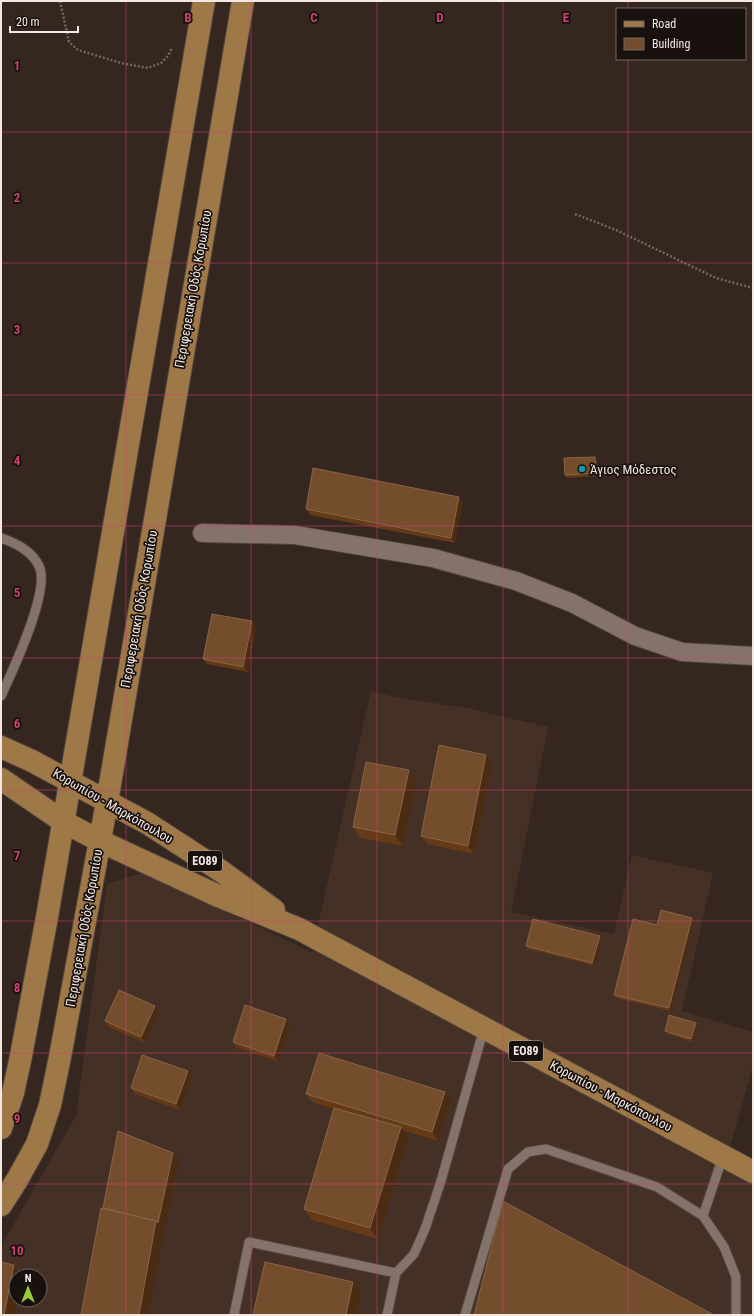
<svg xmlns="http://www.w3.org/2000/svg" width="754" height="1316" font-family="'Roboto Condensed',sans-serif">
  <style>
    .built { fill: #443025; fill-rule: evenodd }
    .lines { fill: none; stroke-linecap: round; stroke-linejoin: round }
    .service-casing { stroke: #50443e; stroke-width: 11 }
    .minor-casing { stroke: #50443e; stroke-width: 20 }
    .primary-casing { stroke: #50443e; stroke-width: 24 }
    .path { stroke: #736760; stroke-width: 2.5; stroke-dasharray: 2 2; stroke-linecap: butt }
    .service { stroke: #83736a; stroke-width: 9 }
    .minor { stroke: #83736a; stroke-width: 18 }
    .primary { stroke: #9f7848; stroke-width: 22 }
    .wall { fill: #653a16 }
    .shaded-wall { fill: #4b2b11 }
    .building { fill: #744d2d; stroke: #886549 }
    .grid { fill: none; stroke: #cc4276; stroke-width: 1; stroke-opacity: 0.55 }
    .culture-dot { fill: #0f9aa8; stroke: #18110e; stroke-width: 1.5 }
    .labels { text-anchor: middle; dominant-baseline: central; stroke-width: 3.5; stroke-linejoin: round; paint-order: stroke }
    .shield { fill: #18110e; stroke: #b1a8a4; stroke-width: 1 }
    .shield-label { font-size: 12px; font-weight: bold; fill: #f3e9e4 }
    .street-label { font-size: 13px; fill: #f3e9e4; stroke: #18110e }
    .poi-label { font-size: 13px; fill: #f3e9e4; stroke: #18110e; text-anchor: start }
    .grid-label { font-size: 13px; text-anchor: middle; font-weight: bold; fill: #cc4276; stroke: #18110e; stroke-width: 3.5; stroke-linejoin: round; paint-order: stroke }
  </style>
  <rect width="100%" height="100%" fill="#35271f"/>
  <path class="built" d="M371,691L395,697L466,708L548,727L511,912L614,934L632,855L713,873L682,1011L753,1032V1065L730,1147L753,1160V1315H1V1246L76,1116L107,884L145,872L313,953L319,920ZM16,1276H40V1300H16Z"/>
  <g class="lines">
    <defs>
      <path id="service" d="M1,538C16,543 32,551 39,566C51,590 12,672 1,696
        M703,1216L723,1156
        M234,1315L249,1242L396,1273L414,1254L425,1229L441,1181L484,1028
        M387,1315L396,1273
        M465,1315L508,1169L528,1152L546,1149L657,1187L703,1216L724,1247L736,1277V1315"/>
      <path id="minor" d="M202,533L295,535L433,558L516,581L572,603L635,636L682,652L753,656"/>
      <path id="primary" d="M1,747L32,761L147,823L221,871L274,910
        M1,779L64,822L100,841L216,895L299,929L753,1172
        M1,1128L13,1093L21,1056L47,917L204,1
        M1,1205L17,1180L37,1144L50,1105L60,1057L107,802L243,1"/>
    </defs>
    <use href="#service" class="service-casing"/>
    <use href="#minor" class="minor-casing"/>
    <use href="#primary" class="primary-casing"/>
    <path class="path" d="M60,1L69,42L78,50L121,63L148,68L161,63L168,56L172,48
      M575,214L616,230L716,278L753,288"/>
    <use href="#service" class="service"/>
    <use href="#minor" class="minor"/>
    <use href="#primary" class="primary"/>
  </g>
  <path class="wall" d="M597,460L598,476L567,478L565,475Z
    M463,502L455,543L310,515L306,509Z
    M256,627L248,672L207,664L203,659Z
    M492,763L474,854L427,844L421,836Z
    M409,770L416,781L403,846L360,838L353,827Z
    M692,918L694,921L671,1011L616,998L614,995L657,925Z
    M602,939L595,966L528,949L526,946Z
    M159,1012L145,1043L109,1027L105,1021Z
    M286,1019L290,1025L278,1061L237,1048L233,1042Z
    M696,1023L698,1026L693,1042L667,1034L665,1031Z
    M188,1071L192,1077L180,1110L135,1094L131,1088Z
    M445,1092L451,1100L438,1141L402,1130L408,1138L378,1239L312,1220L304,1209L334,1109L312,1102L306,1094Z"/>
  <path class="shaded-wall" d="M595,457L597,460L598,476L596,473Z
    M459,497L463,502L455,543L451,538Z
    M252,621L256,627L248,672L243,667Z
    M486,755L492,763L474,854L468,846Z
    M409,770L416,781L403,846L395,835Z
    M692,918L694,921L671,1011L669,1008Z
    M600,936L602,939L595,966L592,963Z
    M155,1006L159,1012L145,1043L141,1037Z
    M286,1019L290,1025L278,1061L274,1056Z
    M696,1023L698,1026L693,1042L691,1039Z
    M188,1071L192,1077L180,1110L176,1104Z
    M445,1092L451,1100L438,1141L432,1132Z
    M401,1127L408,1138L378,1239L370,1228Z
    M173,1153L179,1161L164,1231L148,1315H139L156,1221Z
    M14,1265L22,1276H16V1300H17L14,1315H4Z
    M353,1282L361,1293L356,1315H346Z"/>
  <path class="building" d="M595,457L596,473L565,475L564,458Z
    M313,468L459,497L451,538L306,509Z
    M212,614L252,621L243,667L203,659Z
    M439,745L486,755L468,846L421,836Z
    M366,762L409,770L395,835L353,827Z
    M661,910L692,918L669,1008L614,995L633,919L657,925Z
    M533,919L600,936L592,963L526,946Z
    M119,990L155,1006L141,1037L105,1021Z
    M245,1005L286,1019L274,1056L233,1042Z
    M669,1015L696,1023L691,1039L665,1031Z
    M319,1053L445,1092L432,1132L306,1094Z
    M142,1055L188,1071L176,1104L131,1088Z
    M334,1108L401,1127L370,1228L304,1209Z
    M118,1131L173,1153L158,1223L156,1221L103,1208Z
    M503,1201L714,1315H474Z
    M101,1208L156,1221L139,1315H81Z
    M1,1262L14,1265L4,1315H1Z
    M265,1262L353,1282L346,1315H253Z"/>
  <path class="grid" d="M126,1V1315M251,1V1315M377,1V1315M503,1V1315M628,1V9M628,59V1315M1,132H753M1,263H753M1,395H753M1,526H753M1,658H753M1,790H753M1,921H753M1,1053H753M1,1184H753"/>
  <circle class="culture-dot" cx="582" cy="469" r="4"/>
  <g class="labels">
    <g class="shield">
      <rect x="188" y="851" width="34" height="20" rx="3"/>
      <rect x="509" y="1041" width="34" height="20" rx="3"/>
    </g>
    <g class="shield-label">
      <text x="205" y="861">ΕΟ89</text>
      <text x="526" y="1051">ΕΟ89</text>
    </g>
    <g class="street-label">
      <text transform="translate(193 289) rotate(-80)">Περιφερειακή Οδός Κορωπίου</text>
      <text transform="translate(139 609) rotate(-80)">Περιφερειακή Οδός Κορωπίου</text>
      <text transform="translate(113 806) rotate(30)">Κορωπίου - Μαρκόπουλου</text>
      <text transform="translate(84 928) rotate(-80)">Περιφερειακή Οδός Κορωπίου</text>
      <text transform="translate(611 1096) rotate(28)">Κορωπίου - Μαρκόπουλου</text>
    </g>
    <g class="poi-label">
      <text x="590" y="469">Άγιος Μόδεστος</text>
    </g>
  </g>
  <g class="grid-label">
    <text x="188" y="22">B</text>
    <text x="314" y="22">C</text>
    <text x="440" y="22">D</text>
    <text x="566" y="22">E</text>
    <text x="17" y="70">1</text>
    <text x="17" y="202">2</text>
    <text x="17" y="334">3</text>
    <text x="17" y="465">4</text>
    <text x="17" y="597">5</text>
    <text x="17" y="728">6</text>
    <text x="17" y="860">7</text>
    <text x="17" y="992">8</text>
    <text x="17" y="1123">9</text>
    <text x="17" y="1255">10</text>
  </g>
  <rect width="754" height="1316" fill="none" stroke="#f3e9e4" stroke-width="4"/>
  <rect x="616" y="8" width="130" height="52" fill="#18110e" stroke="#706764"/>
  <rect x="624" y="21" width="20" height="6" fill="#9f7848" stroke="#706764"/>
  <text x="652" y="28" font-size="12" fill="#f3e9e4">Road</text>
  <rect x="624" y="38" width="20" height="12" fill="#744d2d" stroke="#706764"/>
  <text x="652" y="48" font-size="12" fill="#f3e9e4">Building</text>
  <g transform="translate(28 1288)"><circle r="19" fill="#18110e" stroke="#706764"/>
  <path d="M0-3L7 15L0 10L-7 15Z" fill="#97cc38"/>
  <text y="-6" font-size="11" font-weight="bold" text-anchor="middle" fill="#f3e9e4">N</text>
  </g>
  <path d="M10 26v6h68v-6" fill="none" stroke="#f3e9e4" stroke-width="2"/>
  <text x="16" y="26" font-size="12" fill="#f3e9e4" stroke="#18110e" stroke-width="3" paint-order="stroke">20 m</text>
</svg>
